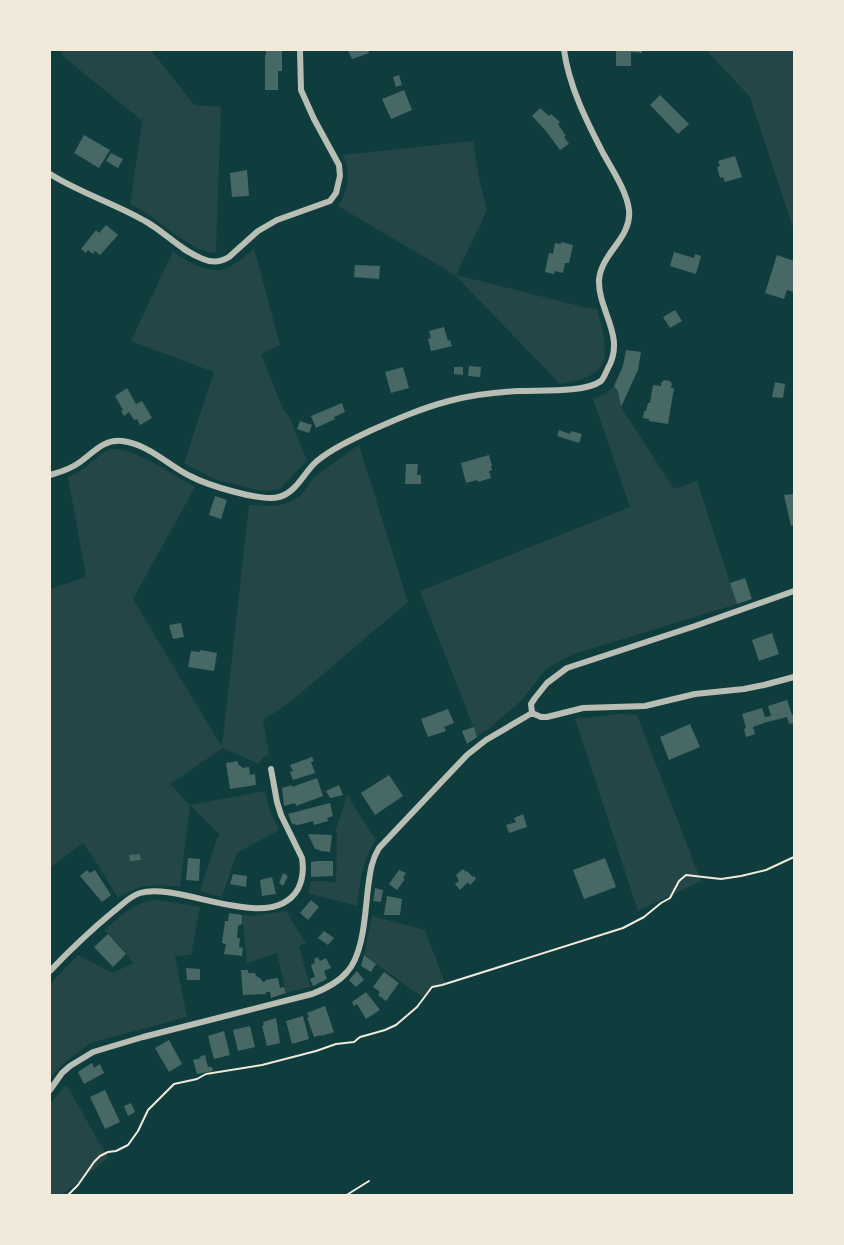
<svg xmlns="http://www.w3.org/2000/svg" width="844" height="1245" font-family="'Archivo Narrow',sans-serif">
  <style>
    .green { fill: #244646 }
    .building { fill: #486865 }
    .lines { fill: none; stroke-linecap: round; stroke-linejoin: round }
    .path { stroke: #f1e9da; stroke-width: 2 }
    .minor { stroke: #b8beb3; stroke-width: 6 }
  </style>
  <rect width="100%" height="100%" fill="#0f3d3e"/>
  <path class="green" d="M62,50H151L194,105L221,107L216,253C188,252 158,216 130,204L142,121L62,55Z
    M706,50H794V224L792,225L750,97Z
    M473,141L480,183L487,210L456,275L583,307L597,309C609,354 615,376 560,384L455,275L338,206C349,190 351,173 343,155Z
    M254,248L280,345L261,354L283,409L291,420L307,461L280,489L270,491L256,490L214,479L184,463L214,372L131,341L173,251C188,263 212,277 231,266C239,262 247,254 254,248Z
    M614,386L618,391L621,407L674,489L697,481L737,604L574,654L547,668L521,701L487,730L477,736L420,591L630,507L593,399L605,394Z
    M359,445L408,602L289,703L263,720L269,755L263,758L259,764L223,748L170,784L190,805L265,791L270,811L279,830L237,853L222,897L200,891L217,838L220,835L190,805L180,887C155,884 140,883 118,898L95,860L83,843L50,868V589L86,577L68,477C83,472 93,459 106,451C125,440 177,478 195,487L133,599L222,747L249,505L275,506L290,502L301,495L315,476Z
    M619,714L637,715L701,881L638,911L575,719Z
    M347,795L376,840C361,863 361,880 357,906L308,893L311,881H324L336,883L337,833L335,832Z
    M159,900L200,907L191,955L175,956L187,1017L90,1043L64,1063L50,1078V984L78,955L112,973L134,963L118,944L104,931C122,915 133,901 159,900Z
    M286,911L306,943L299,946L310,987L286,993L277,953L247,963L242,915L253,916Z
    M372,916L425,930L445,983L432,988L422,997L364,955Z
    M66,1084L108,1158L62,1195L50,1196V1104Z"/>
  <path class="building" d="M266,50H282V71H278V90H265V55H266Z
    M348,50H368L369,53L352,59Z
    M616,50H642V53L631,52V66H616Z
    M399,75L402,85L396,87L393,77Z
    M404,90L412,110L391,119L382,99Z
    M660,95L689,124L678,134L650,105Z
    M540,108L549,116L551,114L560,122L558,124L566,136L564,137L569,144L560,150L546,131L532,116Z
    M84,135L110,150L99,168L74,153Z
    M111,153L123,159L118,168L106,161Z
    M735,156L742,177L725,182L723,177L720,178L717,167L720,166L718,161Z
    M247,170L249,196L232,197L230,173Z
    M106,225L118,235L100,255L95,251L93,254L88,250L86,253L81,249L96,230L99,233Z
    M561,242L573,245L569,263H565L563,273L555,271L554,274L545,272L549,253L553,254L555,243L561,244Z
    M674,252L694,258L695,254L701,256L696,274L670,266Z
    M777,255L794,261L793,270L794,271V292L787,290L784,299L765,293Z
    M355,265L380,266L379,279L354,277Z
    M675,310L682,321L670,328L663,317Z
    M444,327L448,341L450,340L452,346L431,351L428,339L431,338L429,331Z
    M626,350L641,352L638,370L621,407L618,391L614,386L623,366Z
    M469,366L481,367L480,377L468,376Z
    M403,367L409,388L391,393L385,372Z
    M454,367H463V375L454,374Z
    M664,380L670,381L672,384L671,388H674L668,424L649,421V419L643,418L644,411H646L648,403H650L653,385L661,386V383Z
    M775,382L785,384L783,398L772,397Z
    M127,388L136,404L142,401L152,418L140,425L137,419L134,420L129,412L124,416L121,411L123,410L115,396Z
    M342,403L345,412L334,417L335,419L316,428L311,416Z
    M300,421L312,425L309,433L297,429Z
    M559,430L570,434L571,431L582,434L579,443L557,436Z
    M489,455L492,466H491L492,470L489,471L491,478L478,482L477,480L466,483L461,463Z
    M406,464H418L417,475H421V484H405Z
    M794,494V525L791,526L784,495Z
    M215,496L227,500L221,519L209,515Z
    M745,578L752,599L737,604L730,583Z
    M181,623L184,637L173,639L169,625Z
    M772,633L779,654L759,661L752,640Z
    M200,650L217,653L214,671L188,667L191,651L200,652Z
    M787,700L792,715L794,714V723L789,724L787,717L767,722L753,727L755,734L746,737L744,729L746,728L742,714L762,708L765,717L771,716L768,706Z
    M448,709L454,723L444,727L446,731L428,737L421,719Z
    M690,724L700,747L669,760L660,737Z
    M474,727L477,737L467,744L462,731Z
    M312,757L314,761L311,762L315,773L293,780L290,772L293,771L290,765Z
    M238,761V764L243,768L249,767L250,775L255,774L256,785L230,789L226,763Z
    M389,775L403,796L375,815L361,793Z
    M317,778L323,796L296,806L295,803L284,806L282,788L292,785V787Z
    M339,785L343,795L330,798L326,791Z
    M330,803L333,816L327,818L328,821L314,825L313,821L298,825L292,824L288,814Z
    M523,814L527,827L509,833L506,825L516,822L514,818Z
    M308,834L332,835L330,852L320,851V850L315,849Z
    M140,854L141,860L130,861L129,855Z
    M188,858L200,859L199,881L186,880Z
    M605,858L616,887L584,899L573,870Z
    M317,861H333V876L311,877V862Z
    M463,869L466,872L467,871L473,877L474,876L476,879L470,885L468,882L460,890L455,884L459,881L456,875Z
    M87,870L90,873L95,870L111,895L102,902L80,876Z
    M399,870L406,873L403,878L405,879L397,890L389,884Z
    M283,873L288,876L283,886L279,883Z
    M233,874L247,876L246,887L230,884Z
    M272,877L276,894L262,896L260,880Z
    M375,888L383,890L381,902L373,901Z
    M387,896L402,899L400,915H384Z
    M311,900L319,907L308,920L300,913Z
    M229,913L242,915V924L238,926L237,938H240L239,947L243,948L242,956L224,954L226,944L222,943L225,921H228Z
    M324,931L334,938L328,945L318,938Z
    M108,934L126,954L113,967L94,947Z
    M364,955L376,964L371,972L361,966Z
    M318,957L320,961L326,958L331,968L324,971L327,979L313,986L310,979L315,977L311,965L315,963L314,959Z
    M186,968L200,969V980H187Z
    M241,970H248V973H255L256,976L260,978L263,982H265V980L278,978L280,988L284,987L286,993L271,998L270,992H266V994L243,995Z
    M357,971L364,980L356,987L349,980Z
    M384,972L399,983L386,1001L378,995L380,992L373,987Z
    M366,992L380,1010L366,1019L357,1004L354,1006L352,1002Z
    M325,1006L334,1032L321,1036V1035L314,1037L307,1018L309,1017L307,1013Z
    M303,1016L309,1039L292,1044L286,1021Z
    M276,1018L280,1043L267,1046L262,1026L264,1025L263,1022Z
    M250,1026L255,1047L238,1051L233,1030Z
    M224,1031L230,1055L214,1059L208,1036Z
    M169,1040L182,1064L169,1072L155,1048Z
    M205,1055L208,1067H212L213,1071L197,1074L193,1060L201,1058L200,1056Z
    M92,1063L94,1068L100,1064L104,1073L84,1084L78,1072Z
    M105,1090L120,1122L105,1129L90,1097Z
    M131,1103L135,1112L128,1116L124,1106Z"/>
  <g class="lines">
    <path class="path" d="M67,1196L78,1185L94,1162L100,1156L108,1152L116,1151L128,1145L138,1131L148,1110L174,1084L197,1079L206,1074L262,1065L316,1051L336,1044L354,1042L360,1037L371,1034L385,1030L396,1025L417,1007L432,987L442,985L623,928L644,917L661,903L670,898L679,881L686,875L721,879L741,876L766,870L794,857
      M345,1196L369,1181"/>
    <path class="minor" d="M50,174C80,193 114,203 145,221C165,232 181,251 203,259C212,263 221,262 229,257L258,231L277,220L330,201L336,193L340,176L339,165L314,119L301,90L300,50
      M50,475C61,472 71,469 80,462C94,452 104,439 122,441C148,444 168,465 190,476C207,485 261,502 279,497C297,492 304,472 317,461C333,448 353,439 372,430C397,419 422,408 449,401C472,395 496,392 520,391C541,390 585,393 601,381C604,378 606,372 608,368C626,336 598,311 599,280C601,253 632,238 629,210C627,192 612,169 603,153C586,120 569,86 564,50
      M532,713L531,704L535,698L547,683L567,668L695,626L794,591
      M532,713L541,717H547L583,708L645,706L695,694L744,689L764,685L794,677
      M50,971C70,950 91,930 114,911C122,905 130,896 140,893C180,881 271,936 298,889C303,879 304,870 302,858L281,815L277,802L271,769
      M50,1090L62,1073L70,1066L93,1052L143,1037L312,994C325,989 338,983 347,972C364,954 365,912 368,888C370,873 371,861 379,848L467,755L486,740L532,713"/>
  </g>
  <rect width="844" height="1245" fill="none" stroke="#f1e9da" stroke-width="102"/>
</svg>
